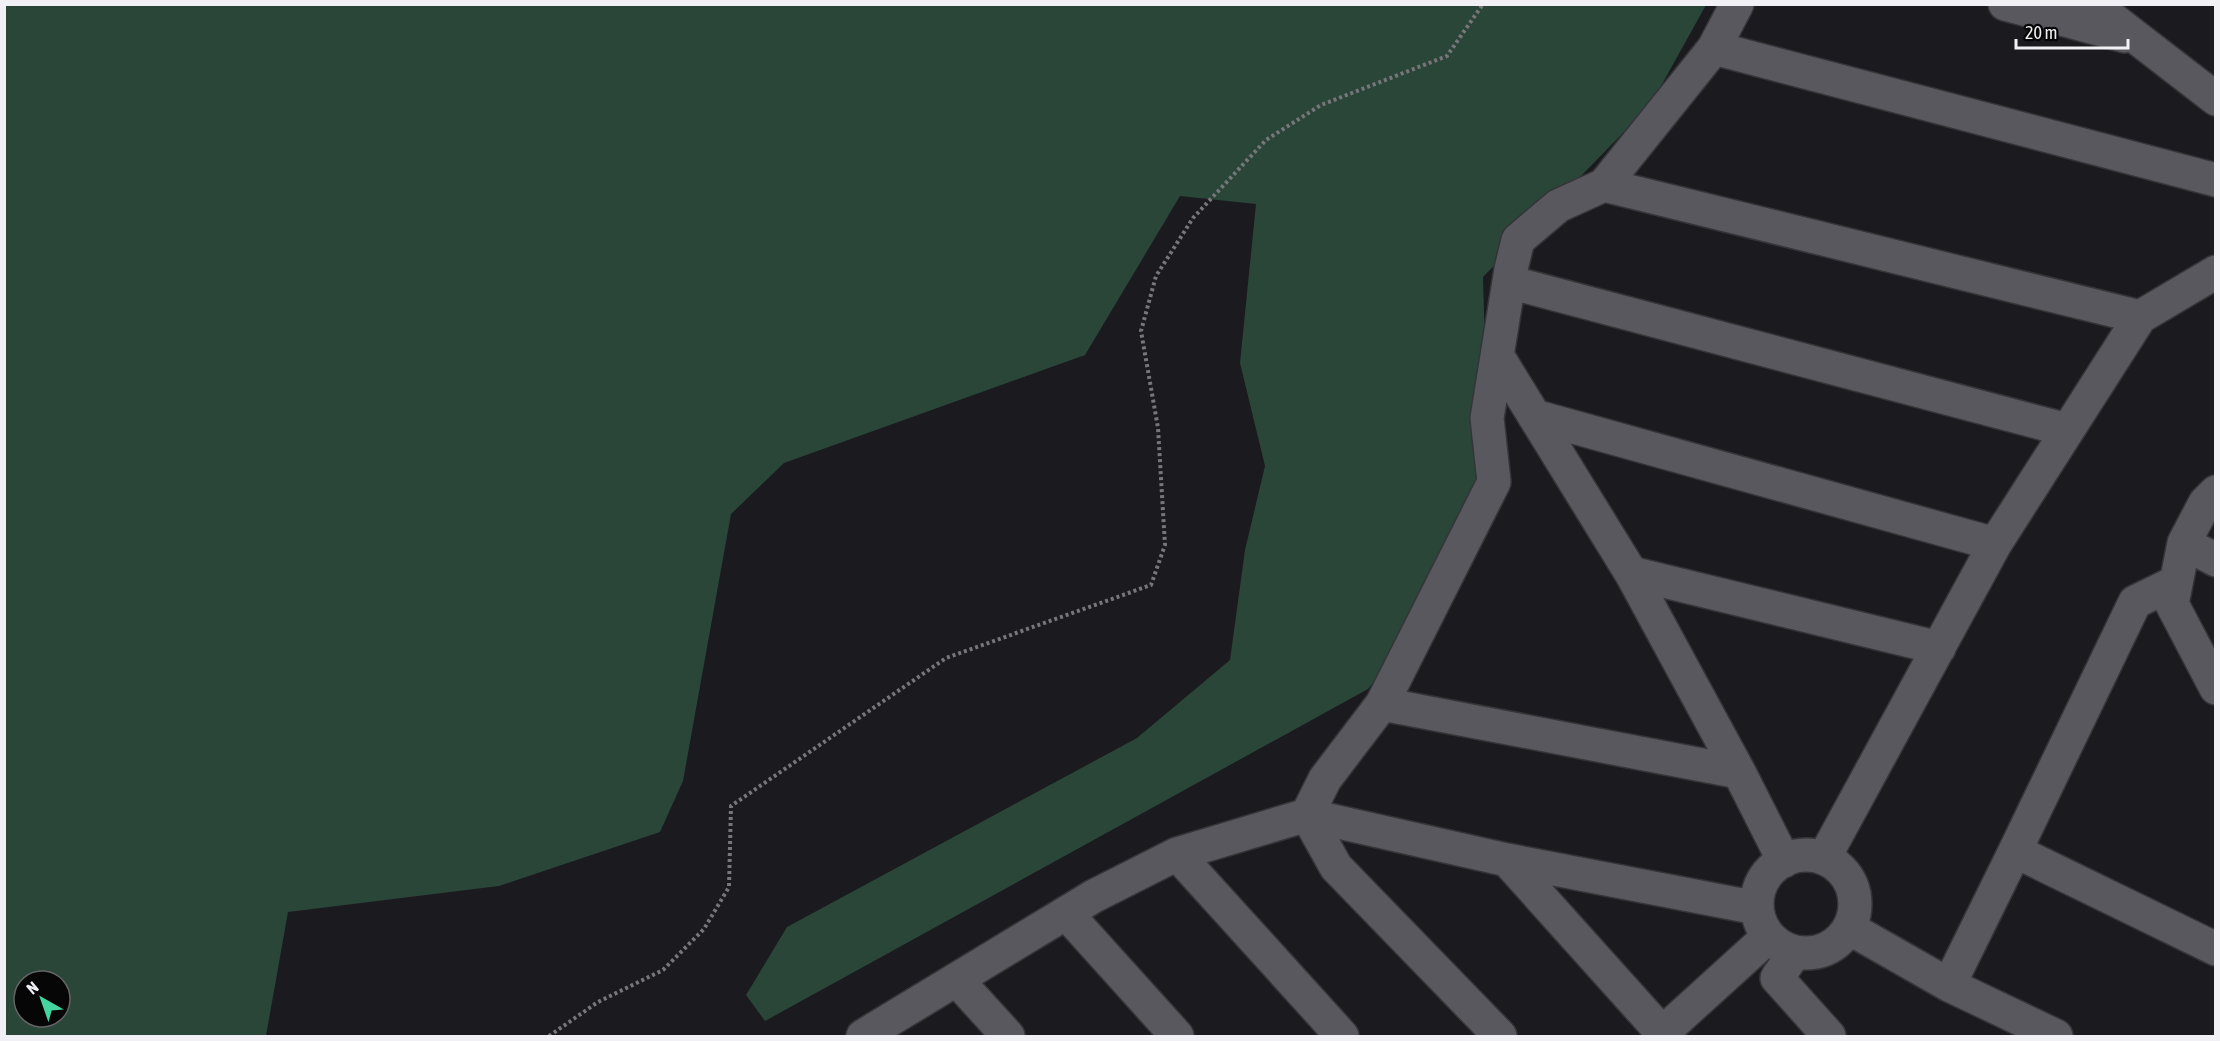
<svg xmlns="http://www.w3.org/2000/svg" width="2220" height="1041" font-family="'Asap Condensed',sans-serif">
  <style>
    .green { fill: #2a4639; fill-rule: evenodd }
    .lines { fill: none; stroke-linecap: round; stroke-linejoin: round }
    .street-casing { stroke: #353438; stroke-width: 36 }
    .path { stroke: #77767b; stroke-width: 4; stroke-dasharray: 3 3; stroke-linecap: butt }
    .street { stroke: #59585f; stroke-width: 33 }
  </style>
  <rect width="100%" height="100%" fill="#1b1a1f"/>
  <path class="green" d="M5,5H1706L1651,104L1483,277L1487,418L1476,552L1368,689L765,1021L746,995L787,927L1137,738L1230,660L1245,550L1265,466L1240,363L1256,204L1180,196L1085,355L784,463L731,514L683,781L660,832L499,886L288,912L266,1036H5ZM24,981H60V1017H24Z"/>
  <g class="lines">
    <defs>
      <path id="street" d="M2005,4L2125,36
        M2093,4L2216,99
        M1714,48L2216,180
        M1604,185L2140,317
        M1509,282L2067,430
        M1498,357L1631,573L1739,772L1784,861
        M1534,416L1995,544
        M2216,492L2205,503L2184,543L2172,604L2216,688
        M2184,543L2216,560
        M1631,573L1939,648
        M1382,704L1739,772
        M1307,815L1325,779L1382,704L1494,482L1487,418L1511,269L1518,240L1558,206L1604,185L1714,48L1737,4
        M1307,815L1336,867L1500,1036
        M2015,851L2216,949
        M1177,854L1342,1036
        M1757 904a49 49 0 1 1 98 0a49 49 0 1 1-98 0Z
        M1824,858L1995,544L2140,317L2216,272
        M1507,860L1665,1036
        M1067,914L1177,1036
        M1849,928L1949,985L2056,1036
        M1795,952L1777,978L1829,1036
        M957,980L1008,1036
        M1949,985L2015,851L2135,602L2176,582
        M863,1036L1094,896L1177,854L1307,815L1507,860L1757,908
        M1659,1036L1768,937"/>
    </defs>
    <use href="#street" class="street-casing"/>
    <path class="path" d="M549,1036L598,1002L663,970L704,929L729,887L731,806L946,658L1151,585L1165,545L1158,428L1141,331L1156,276L1193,218L1266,140L1321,105L1447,56L1483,4"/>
    <use href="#street" class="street"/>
  </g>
  <rect width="2220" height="1041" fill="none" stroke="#f1f1f5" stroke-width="12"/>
  <g transform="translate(42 999) rotate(320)"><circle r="28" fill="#060607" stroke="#646466" stroke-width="1.5"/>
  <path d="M0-4.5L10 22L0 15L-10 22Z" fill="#45d49f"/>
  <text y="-9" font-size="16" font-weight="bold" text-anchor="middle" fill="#f1f1f5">N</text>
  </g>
  <path d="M2016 39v9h112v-9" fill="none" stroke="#f1f1f5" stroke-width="3"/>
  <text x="2025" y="39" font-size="18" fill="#f1f1f5" stroke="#060607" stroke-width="4.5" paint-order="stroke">20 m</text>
</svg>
